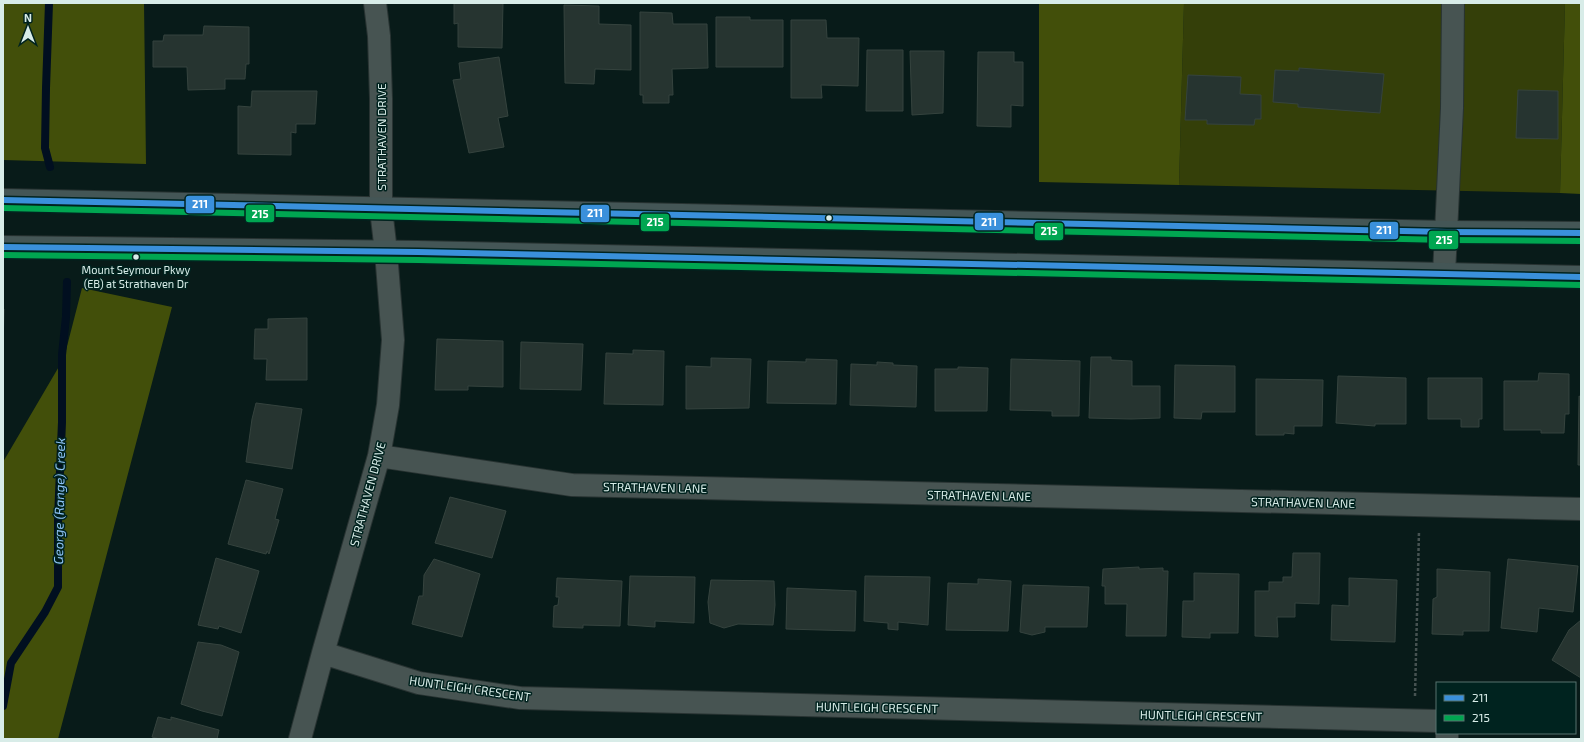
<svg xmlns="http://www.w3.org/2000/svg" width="1584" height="742" font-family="'Exo 2',sans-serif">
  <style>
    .green { fill: #343f09 }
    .forest { fill: #424f0a }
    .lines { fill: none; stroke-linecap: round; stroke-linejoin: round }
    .stream { stroke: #010f20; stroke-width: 8 }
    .building { fill: #263430; stroke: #35433e }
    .minor-casing { stroke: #283332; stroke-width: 24 }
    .major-casing { stroke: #283332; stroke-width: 24 }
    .path { stroke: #465251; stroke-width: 2.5; stroke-dasharray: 3 2; stroke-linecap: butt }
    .minor { stroke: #475452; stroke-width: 22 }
    .major { stroke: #445656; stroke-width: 22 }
    .bus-1-casing { stroke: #00231f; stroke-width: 9 }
    .bus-2-casing { stroke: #00231f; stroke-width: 9 }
    .bus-1 { stroke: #3a90db; stroke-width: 6 }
    .bus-2 { stroke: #00a651; stroke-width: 6 }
    .bus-dot { fill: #d8ece8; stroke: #00231f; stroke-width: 1.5 }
    .labels { text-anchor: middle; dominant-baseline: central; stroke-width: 3; stroke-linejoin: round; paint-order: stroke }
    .bus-label { font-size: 11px; fill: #d8ece8; stroke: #00231f }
    .street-label { font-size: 12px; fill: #d8ece8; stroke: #00231f }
    .water-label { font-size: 13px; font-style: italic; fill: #8fc4f7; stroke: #00231f }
    .line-badge { stroke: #00231f; stroke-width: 1.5 }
    .badge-label { font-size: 11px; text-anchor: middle; font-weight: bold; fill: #fff }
  </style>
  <rect width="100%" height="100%" fill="#081b19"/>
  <path class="green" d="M1184,3H1565L1560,193L1179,185Z"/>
  <path class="forest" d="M3,3H144L146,164L3,160Z
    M1039,3H1184L1179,185L1039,182Z
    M1565,3H1581V194L1560,193Z
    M82,288L172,307L58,739H3V462L64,358Z"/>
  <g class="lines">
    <path class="stream" d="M49,3L46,88L45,148L50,167
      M3,706L11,663L45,612L58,587V519L62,422V355L66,317L67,282"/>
  </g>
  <path class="building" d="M454,3H503L502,48L458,47V23L454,24Z
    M564,5L599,6V24L631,25V70L595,69L594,84L565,83Z
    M640,12L672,13L673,24H707L708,68L672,69L673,95H669V103H643V95H640Z
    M716,17H750V20H783V67H716Z
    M791,20H826L827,38H859L858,86L821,85L822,98H791Z
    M204,26L249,27V64H246L245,79H225V89L188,90L187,67H153V41H163L164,35H203Z
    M867,50H903V111H866Z
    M910,51H944L943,113L912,115Z
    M978,52H1014V62H1023V106L1011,105V127L977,126Z
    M499,57L508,116L498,118L504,147L469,153L453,80L461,79L459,63Z
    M1299,68L1384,74L1380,113L1298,107V104L1273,102L1275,70L1299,71Z
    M1188,75L1241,77L1240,94L1261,95V119H1255L1254,125L1207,124V120H1185Z
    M1518,90L1558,91V139L1516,138Z
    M252,91H317L315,124H296V133L291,132V155L238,154V106L251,107Z
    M3,309H4L3,349Z
    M307,318V380H266L267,359H254L255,329H268V319Z
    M437,339L503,341V387L468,386V390H435Z
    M521,342L583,344L581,390L520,389Z
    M633,350L664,351L663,405L604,404L606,353L633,354Z
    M1091,357H1111V360L1132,361V386H1160V418L1131,419L1089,418Z
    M711,358L751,359L749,408L686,409V366L711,367Z
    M806,359L837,360L836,404L767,403L768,361L806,362Z
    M1011,359L1080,361L1079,416H1052V411L1010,410Z
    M877,362L893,363V365L917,366L916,407L850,405L851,364L877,365Z
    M1175,365L1235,366V412H1202L1201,419L1174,418Z
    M958,367L988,368L987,411H935V369H958Z
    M1539,373L1569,374V414H1565L1564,433H1541V430H1504V381H1538Z
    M1338,376L1406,378V424H1375V426L1336,423Z
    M1428,378H1482V419H1479V427H1461V419H1428Z
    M1256,379L1323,380L1322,426H1294V434L1284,433V435H1256Z
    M1579,396L1581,397V465H1578Z
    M256,403L302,409L292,469L246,462L252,419Z
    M246,480L283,489L275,519L279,520L269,554L267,551L266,554L228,544Z
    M450,497L506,511L492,558L435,543Z
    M1293,553H1320L1319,604L1295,603V617H1277L1278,637L1255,636V591H1269V582H1283V577H1292Z
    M216,558L259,571L241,633L219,626L218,629L198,625Z
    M434,559L480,574L462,637L412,624L419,596H423L424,575Z
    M1508,559L1578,566L1573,612L1539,608L1537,632L1501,628Z
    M1139,567V569L1163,568V571H1168L1166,636H1126L1127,604H1105V586H1102L1103,569Z
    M1437,569L1490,572L1489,631H1463V635L1432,634L1433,599L1437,597Z
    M1194,573L1239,574L1238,633H1210V638L1182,637L1183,601H1194Z
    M630,576L695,577L694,623L655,621V627L628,625Z
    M865,576L930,577L928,625L898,622V630L888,629V623L864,621Z
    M557,578L622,581L620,626L583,625V628L553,627L554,606L558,605L559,597H556Z
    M1349,578L1397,580L1395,642L1331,640L1332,605L1349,606Z
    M978,579L1011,581L1008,631L946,630L948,583L978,584Z
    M711,580L774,581L775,605L773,625L738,624L724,628L710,623L708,602Z
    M1023,585L1089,587L1087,627H1045V632L1032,635L1020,632Z
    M787,588L856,591L855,631L786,629Z
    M1581,620V678L1552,660L1569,630Z
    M198,642L221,645L239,652L222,716L202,711L181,704Z
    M158,717L171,720V717L219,730L217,739H160L152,737Z"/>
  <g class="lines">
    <defs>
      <path id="minor" d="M1444,274L1452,108L1453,3
        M379,456L572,485L1581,509
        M323,653L419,683L520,698L1437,721
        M300,739L323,653L379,456L388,405L393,340L386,252L381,209V99L379,36L375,3
        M1447,739V733"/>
      <path id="major" d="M3,200L1447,232L1581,233
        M3,247L418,252L1581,277"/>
    </defs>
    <use href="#minor" class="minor-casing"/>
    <use href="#major" class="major-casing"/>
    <path class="path" d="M1415,696L1419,531"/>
    <use href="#minor" class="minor"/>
    <use href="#major" class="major"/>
    <defs>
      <path id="bus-1" d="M3,200L1447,232L1581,233
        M3,247L418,252L1581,277"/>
      <path id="bus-2" d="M3,208L1447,240L1581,241
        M3,255L418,260L1581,285"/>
    </defs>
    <use href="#bus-1" class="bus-1-casing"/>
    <use href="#bus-2" class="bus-2-casing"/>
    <use href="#bus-1" class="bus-1"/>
    <use href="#bus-2" class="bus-2"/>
  </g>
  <g class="bus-dot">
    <circle cx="829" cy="218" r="3.5"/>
    <circle cx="136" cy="257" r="3.5"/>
  </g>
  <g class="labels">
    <g class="bus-label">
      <text x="136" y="269">Mount Seymour Pkwy<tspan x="136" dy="14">(EB) at Strathaven Dr</tspan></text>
    </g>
    <g class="street-label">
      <text transform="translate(381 137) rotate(-90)">STRATHAVEN DRIVE</text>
      <text transform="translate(655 487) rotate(1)">STRATHAVEN LANE</text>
      <text transform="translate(367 494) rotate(-75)">STRATHAVEN DRIVE</text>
      <text transform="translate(979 495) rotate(1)">STRATHAVEN LANE</text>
      <text transform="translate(1303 502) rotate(1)">STRATHAVEN LANE</text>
      <text transform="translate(470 688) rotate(8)">HUNTLEIGH CRESCENT</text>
      <text transform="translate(877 707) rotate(1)">HUNTLEIGH CRESCENT</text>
      <text transform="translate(1201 715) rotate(1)">HUNTLEIGH CRESCENT</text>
    </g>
    <g class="water-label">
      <text transform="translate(59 501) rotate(-89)">George (Range) Creek</text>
    </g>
  </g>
  <g class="line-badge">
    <rect x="185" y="195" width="30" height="19" rx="4" fill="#3a90db"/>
    <rect x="580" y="204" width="30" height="19" rx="4" fill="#3a90db"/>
    <rect x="245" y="204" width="30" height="19" rx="4" fill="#00a651"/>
    <rect x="974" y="212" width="30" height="19" rx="4" fill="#3a90db"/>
    <rect x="640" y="213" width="30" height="19" rx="4" fill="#00a651"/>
    <rect x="1369" y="221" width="30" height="19" rx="4" fill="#3a90db"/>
    <rect x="1034" y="222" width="30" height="19" rx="4" fill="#00a651"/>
    <rect x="1428" y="230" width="31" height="20" rx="4" fill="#00a651"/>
  </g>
  <g class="badge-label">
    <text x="200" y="208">211</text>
    <text x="595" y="217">211</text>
    <text x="260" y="218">215</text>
    <text x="989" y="226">211</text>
    <text x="655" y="226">215</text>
    <text x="1384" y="234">211</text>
    <text x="1049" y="235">215</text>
    <text x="1444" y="244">215</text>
  </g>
  <rect width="1584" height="742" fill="none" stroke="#d8ece8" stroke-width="8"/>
  <rect x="1436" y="682" width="140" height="52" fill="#00231f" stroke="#56736f"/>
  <rect x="1444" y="695" width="20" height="6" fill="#3a90db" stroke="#56736f"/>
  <text x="1472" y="702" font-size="12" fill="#d8ece8">211</text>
  <rect x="1444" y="715" width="20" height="6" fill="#00a651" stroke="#56736f"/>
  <text x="1472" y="722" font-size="12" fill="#d8ece8">215</text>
  <g transform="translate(28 28)" stroke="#00231f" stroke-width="3" paint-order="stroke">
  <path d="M0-3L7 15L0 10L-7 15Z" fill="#d8ece8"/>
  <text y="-6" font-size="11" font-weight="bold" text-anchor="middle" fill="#d8ece8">N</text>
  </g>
</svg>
